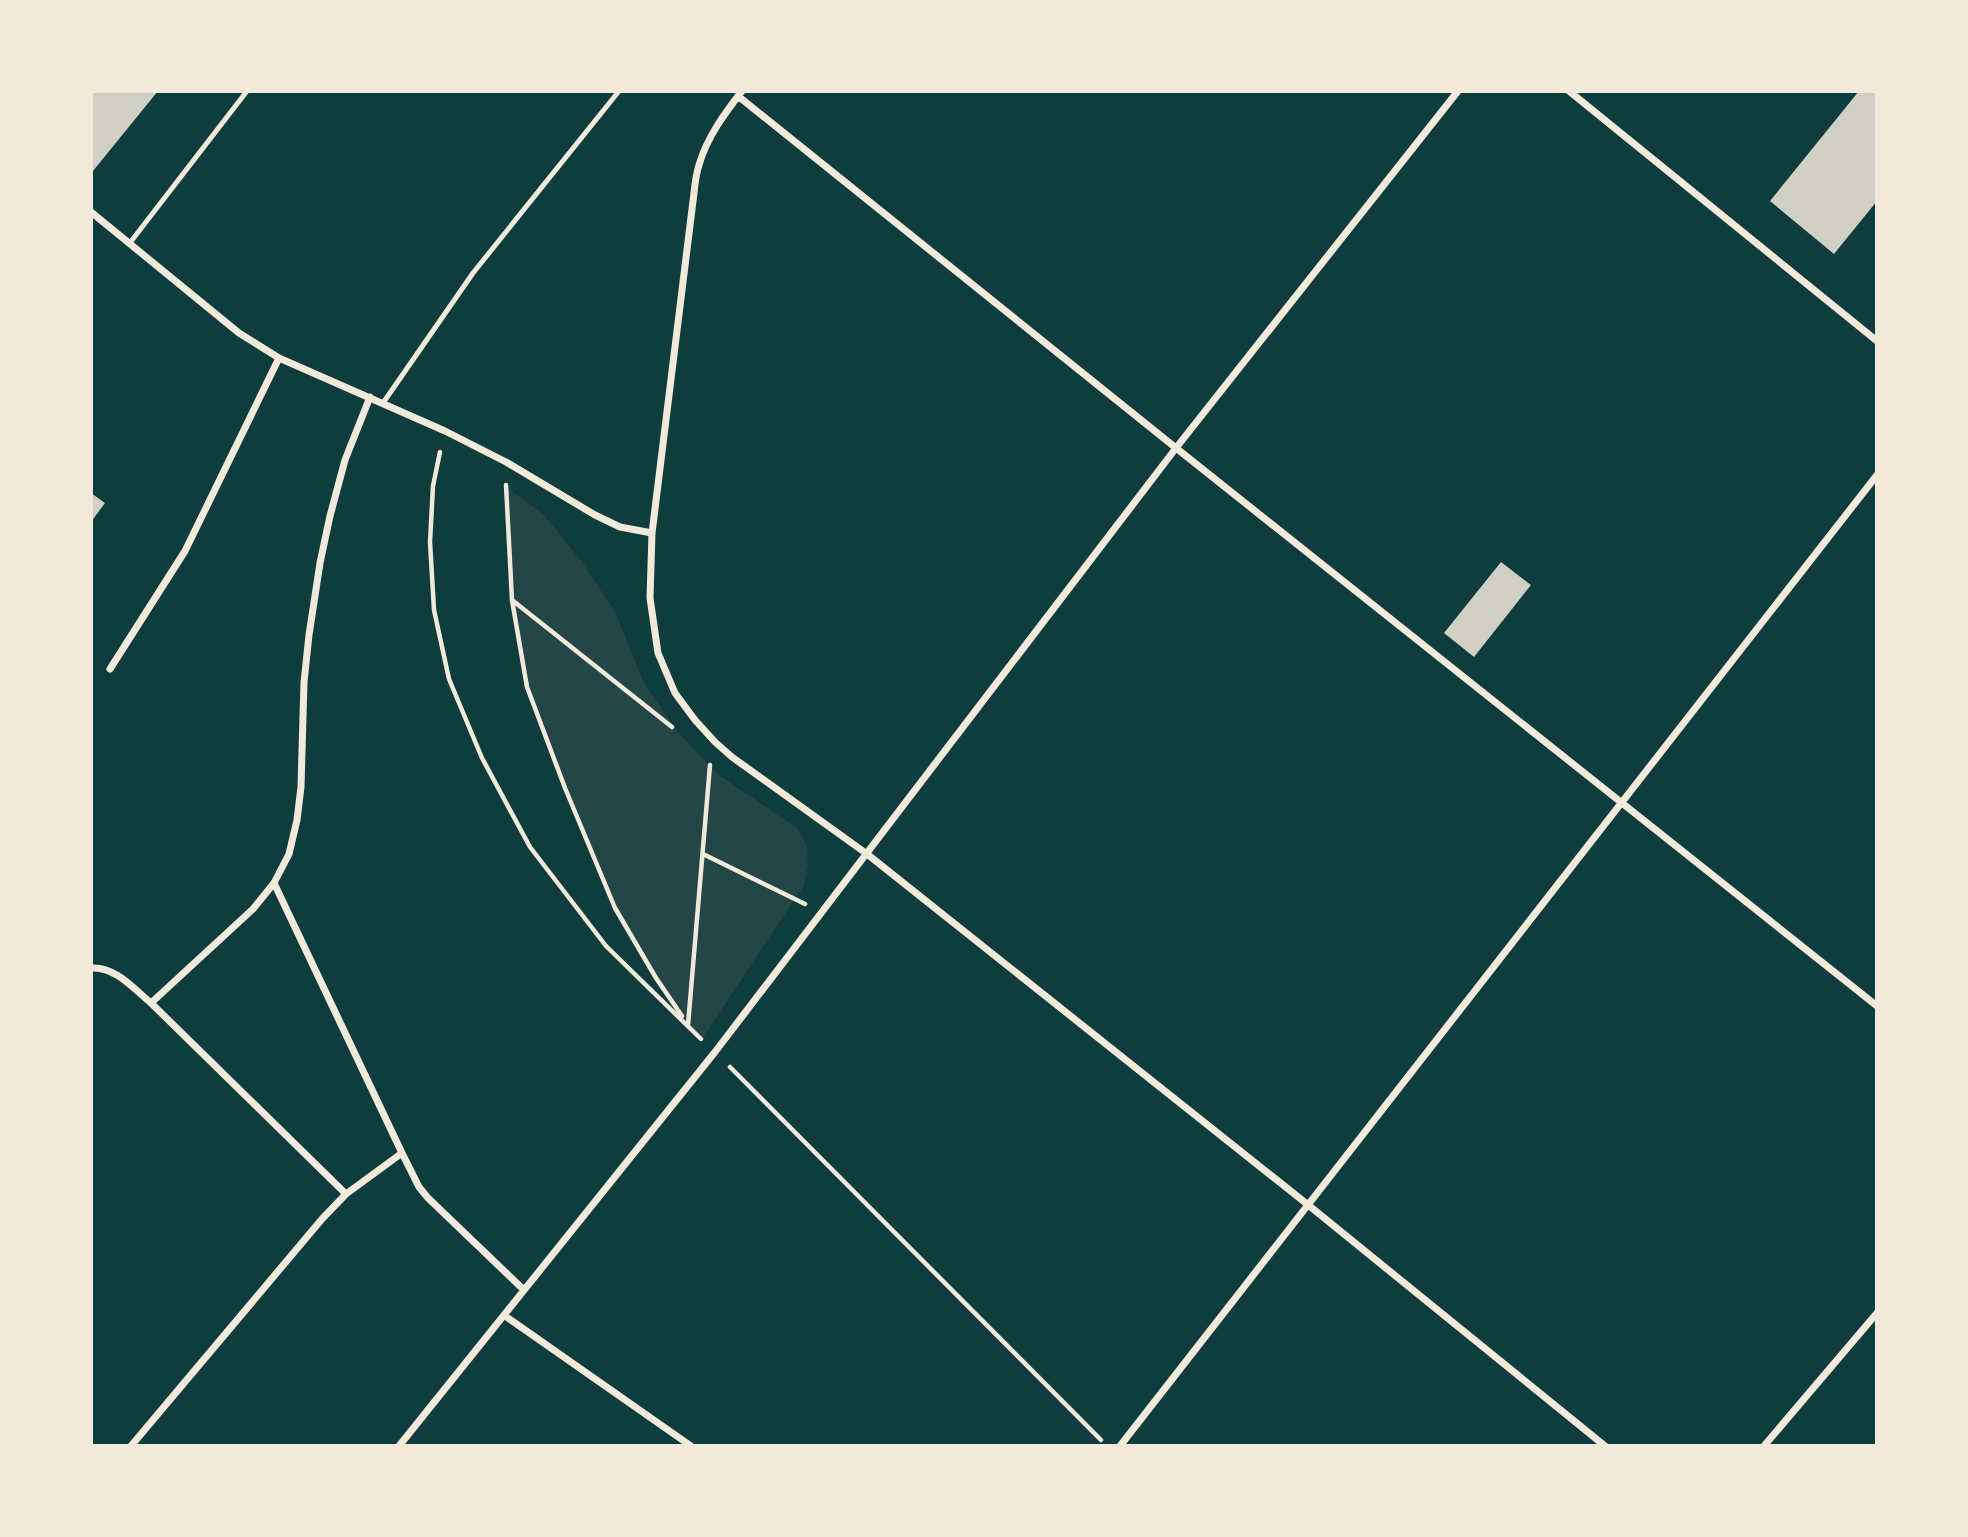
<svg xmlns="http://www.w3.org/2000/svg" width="1968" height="1537" font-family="'PT Sans',sans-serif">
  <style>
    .green { fill: #244646 }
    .building { fill: #cfcfc3 }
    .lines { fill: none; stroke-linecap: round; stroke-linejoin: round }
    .path { stroke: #f1e9da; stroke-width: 4.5 }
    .service { stroke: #f1e9da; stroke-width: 5 }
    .minor { stroke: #f1e9da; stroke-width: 7 }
  </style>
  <rect width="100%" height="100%" fill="#0f3d3e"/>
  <path class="green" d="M506,487L544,515L582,562L615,612L644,683L678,733L720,776L797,828L807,845L808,866L804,885L702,1039L688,1026L656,978L615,908L527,687L512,600Z"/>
  <path class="building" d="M91,91H158L93,171L91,169Z
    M1859,91H1877V201L1834,254L1770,201Z
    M91,493L105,503L91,522Z
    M1501,562L1531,585L1474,657L1444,633Z"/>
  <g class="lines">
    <path class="path" d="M440,452L433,486L430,542L434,610L449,679L482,758L530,847L606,946L701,1039
      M506,485L512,600L527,687L565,788L615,908L656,978L682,1016
      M512,600L672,727
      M703,854L805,904
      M688,1025L710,765
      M730,1067L1101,1440"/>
    <path class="service" d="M129,244L247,91
      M383,403L473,273L619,91"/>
    <path class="minor" d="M742,91C725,113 707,137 699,165C696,174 695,183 694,193L652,533L650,598L658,653L675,693L695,720L715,742L732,757L867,854L1307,1204L1605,1446
      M1569,91L1877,341
      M738,96L1176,448L1877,1006
      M91,212L239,333L279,358L445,431L506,462L595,515L620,527L652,533
      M110,669L185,551L279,358
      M274,883L402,1153
      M91,968C115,966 134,989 151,1003L346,1194L402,1153L419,1187L428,1198L524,1290
      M151,1003L253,909L274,883L289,854L297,820L301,787L304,682L309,635L320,563L330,516L345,460L370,397
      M505,1316L691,1446
      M131,1446L322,1219L346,1194
      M399,1446L715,1052L1176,448L1458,91
      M1120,1446L1877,475
      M1764,1446L1877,1313"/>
  </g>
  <rect width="1968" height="1537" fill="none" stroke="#f1e9da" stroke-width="186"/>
</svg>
